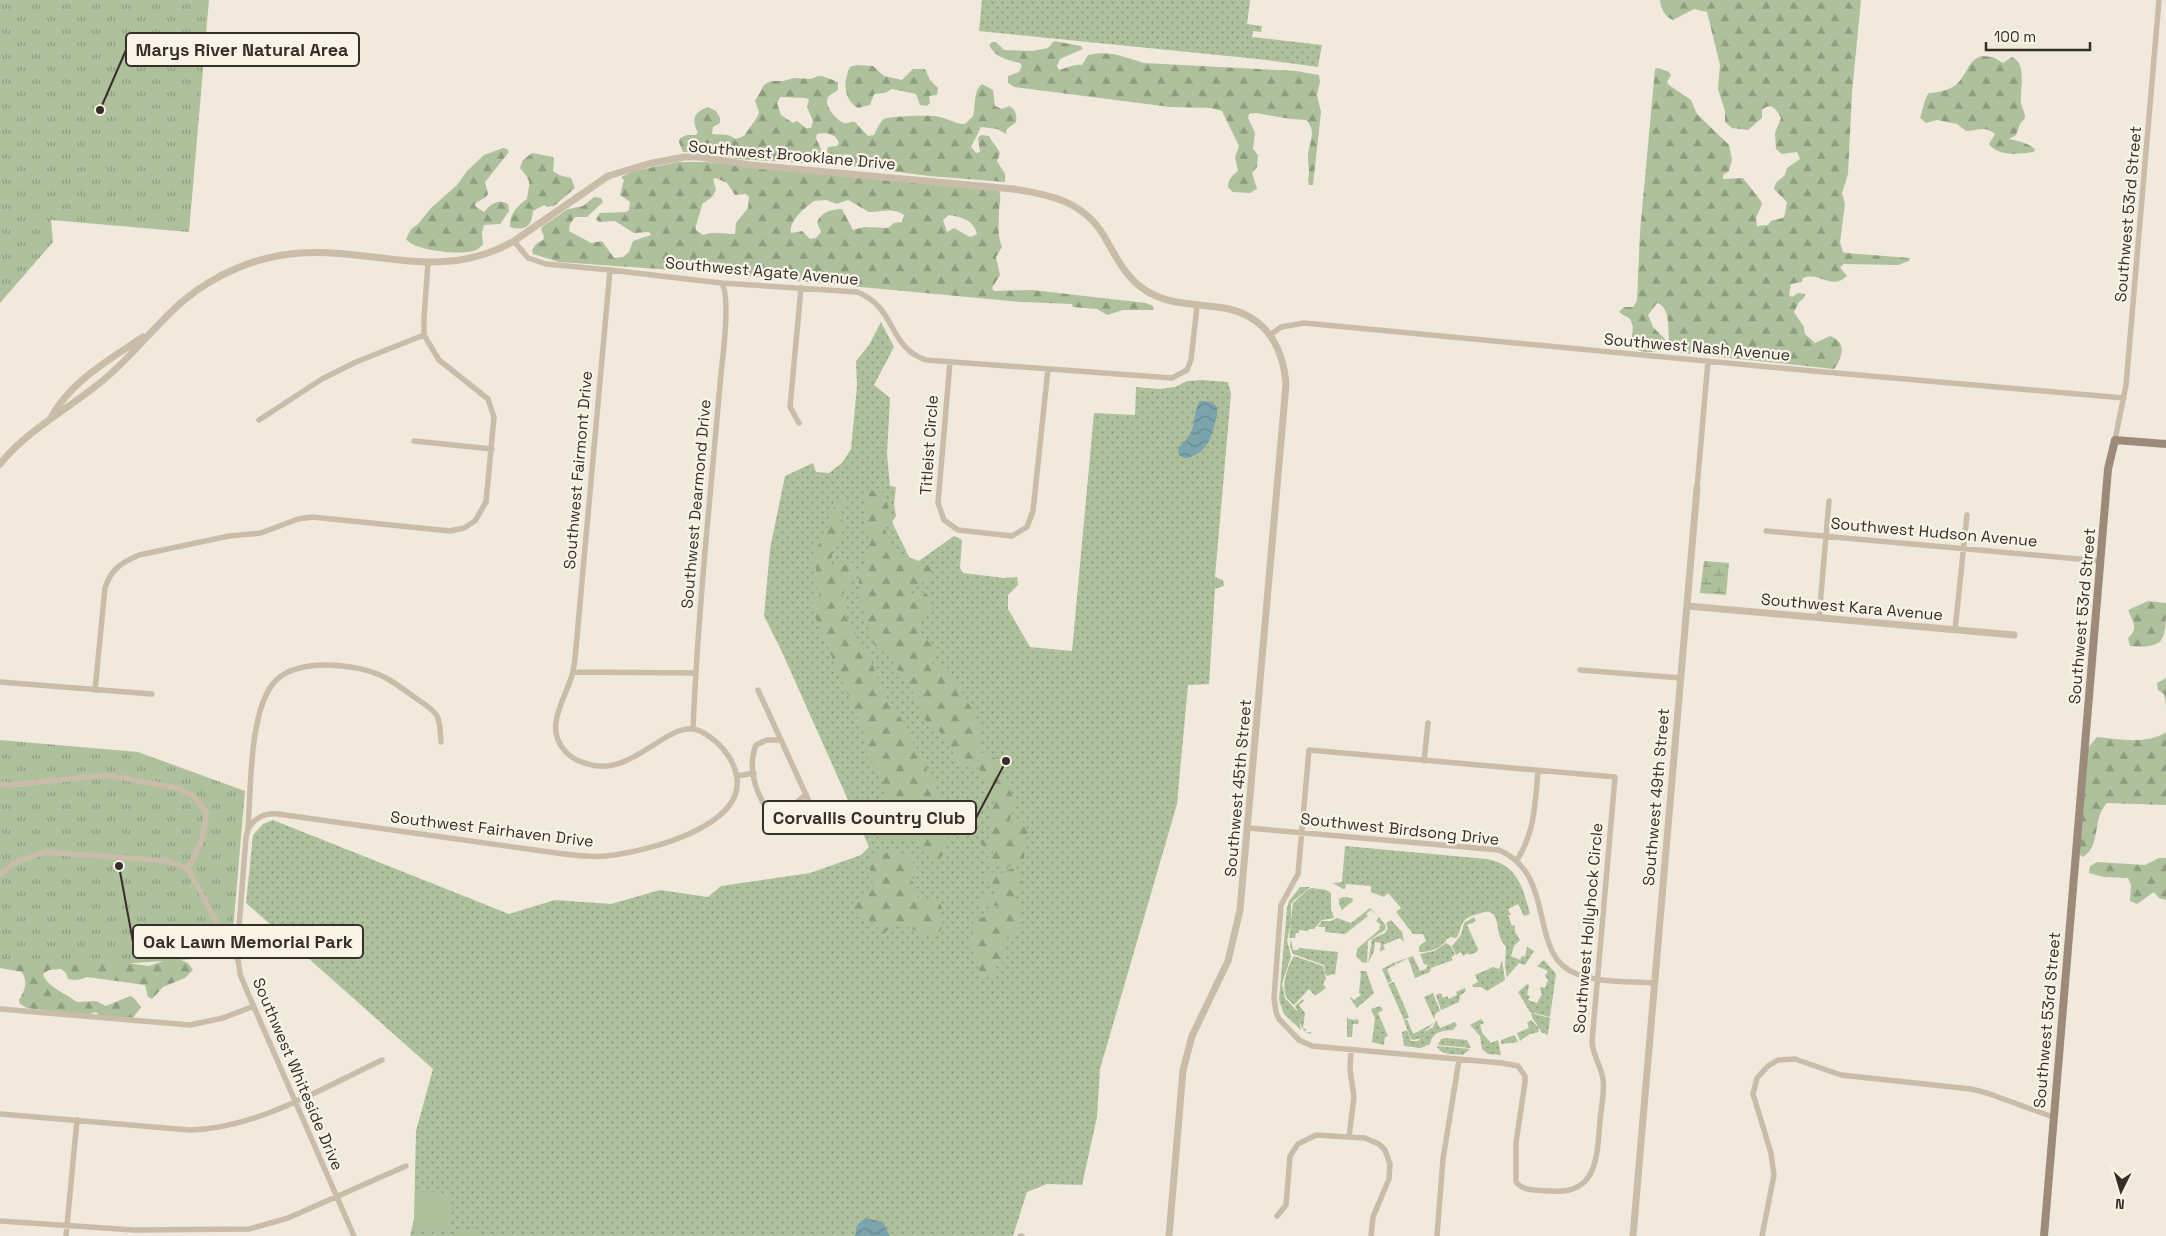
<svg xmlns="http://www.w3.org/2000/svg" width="2166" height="1236" font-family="'Space Grotesk',sans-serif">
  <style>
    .grass { fill: url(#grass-dots) }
    .forest { fill: url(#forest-firs); fill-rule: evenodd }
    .wetland { fill: url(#wetland-marsh) }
    .park { fill: url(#park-tufts) }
    .pitch { fill: #afc09d }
    .water { fill: url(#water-waves) }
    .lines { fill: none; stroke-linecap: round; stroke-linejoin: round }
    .minor { stroke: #c9bca8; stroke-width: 5.5 }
    .tertiary { stroke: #c9bca8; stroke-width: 7 }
    .secondary { stroke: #9c8b7a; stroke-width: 8 }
    .labels { text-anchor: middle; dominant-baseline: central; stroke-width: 4.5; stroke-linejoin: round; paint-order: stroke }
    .street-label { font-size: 16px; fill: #362f28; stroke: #f9f4e8 }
    .leader { fill: none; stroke: #362f28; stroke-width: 2 }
    .callout-dot { fill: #362f28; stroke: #f9f4e8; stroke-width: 2 }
    .callout { fill: #f9f4e8; stroke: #362f28; stroke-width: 2 }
    .callout-label { font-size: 18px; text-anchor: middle; font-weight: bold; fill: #362f28 }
  </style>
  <defs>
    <pattern id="grass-dots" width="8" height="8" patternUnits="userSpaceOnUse" patternTransform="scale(1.25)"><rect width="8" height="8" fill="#afc09d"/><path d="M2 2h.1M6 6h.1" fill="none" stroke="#8f9c80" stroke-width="1.8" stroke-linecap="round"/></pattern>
    <pattern id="forest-firs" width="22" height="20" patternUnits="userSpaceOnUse" patternTransform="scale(1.25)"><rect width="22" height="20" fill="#afc09d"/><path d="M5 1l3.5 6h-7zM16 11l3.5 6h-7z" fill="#8f9c80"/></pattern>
    <pattern id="wetland-marsh" width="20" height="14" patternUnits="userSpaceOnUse" patternTransform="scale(1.25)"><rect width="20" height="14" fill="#afc09d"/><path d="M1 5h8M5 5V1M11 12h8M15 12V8" fill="none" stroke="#8f9c80"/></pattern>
    <pattern id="park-tufts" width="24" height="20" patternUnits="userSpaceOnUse" patternTransform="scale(1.25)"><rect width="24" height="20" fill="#afc09d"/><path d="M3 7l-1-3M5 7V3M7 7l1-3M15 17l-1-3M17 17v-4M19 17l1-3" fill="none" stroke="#8f9c80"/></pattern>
    <pattern id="water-waves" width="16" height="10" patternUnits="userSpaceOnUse" patternTransform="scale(1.25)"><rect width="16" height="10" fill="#7ca4ad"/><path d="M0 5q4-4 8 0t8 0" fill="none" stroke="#66868d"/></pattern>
  </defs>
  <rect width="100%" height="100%" fill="#f1eadc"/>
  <path class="grass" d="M982,0H1250L1247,24L1262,26L1261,32L1253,31L1252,37L1322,45L1318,67L1258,59L979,31Z
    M881,322L894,347L874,385L890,398L887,454L890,486L896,487L894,504L896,516L892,522L913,565L954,536L962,540L960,568L963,573L1004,578L1017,577L1018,585L1008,595V609L1030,647L1072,651L1094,413L1135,415L1136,387L1159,389L1175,387L1187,381L1202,380L1228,382L1231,394L1215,577L1223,580L1224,586L1215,589L1209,684L1188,685L1177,804L1100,1069L1097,1117L1082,1185L1047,1184L1027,1192L1013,1236H410L414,1219L416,1131L433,1069L246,903L253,835L263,824L273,820L509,914L555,900L611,904L660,890L708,897L721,886L810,873L861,855L869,847L782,652L764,616L770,549L785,476L813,463L816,472L829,473L842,463L851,449L857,386L856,361L869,345Z
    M1345,846L1487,859C1518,865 1523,888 1530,914L1524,916L1518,904L1508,909L1511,915H1508L1512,926L1515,925V932L1520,940L1514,946L1511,956L1520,960L1522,956L1525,957L1527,947L1534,951L1525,965L1519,963L1507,977L1505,967L1506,947C1504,944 1501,941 1500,937C1496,925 1499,905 1478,914C1473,915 1467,917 1464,921C1459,927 1461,933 1456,938L1451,937L1447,939C1444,946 1430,953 1419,952V946L1426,941L1423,934H1413L1396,912L1401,908L1388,893L1384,897L1371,892V886L1346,884L1345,889H1343L1333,883L1342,882Z
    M1300,887H1310L1293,901L1291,904V922L1287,940L1291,956L1282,984L1285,998L1298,1012L1301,1030L1284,1014L1279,1000L1287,908L1289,901Z
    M1312,888L1326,890L1331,893V909L1334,918L1322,920L1314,929H1309L1308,931L1299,930V933H1296L1295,938H1289L1293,903L1307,890Z
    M1343,897L1352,898L1353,901L1342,910L1339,904V899Z
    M1370,908L1378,916L1371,910L1366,914L1368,916L1345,934L1325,932V927H1318L1322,921H1331L1337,918L1351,923Z
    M1379,917L1386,926L1385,930L1368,941L1367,963L1362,962L1356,956L1357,949L1380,929L1379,927L1381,925L1376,921Z
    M1474,917L1476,921L1467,925L1478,949L1477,952L1469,955L1468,953L1463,956L1461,952L1456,955L1452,946L1461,935L1464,923Z
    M1391,920L1402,932L1404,942L1400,938L1383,945L1385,949L1380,952L1381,943L1375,942L1374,951L1368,963L1372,939L1385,933L1388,928L1386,923Z
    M1291,939L1293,950H1298L1299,948L1338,952L1335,975L1333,974L1327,976L1325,973L1324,965L1293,954L1290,947Z
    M1446,943L1451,946L1455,955L1451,957L1453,960L1431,968L1430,972L1415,978L1408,958L1397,964L1396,962L1413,956L1420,971L1426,969L1428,965L1424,964L1420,954L1434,951Z
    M1294,956L1323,966L1326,979L1323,984L1326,988L1315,996L1309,989L1294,1005C1291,1002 1287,999 1286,996C1281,985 1288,965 1294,956Z
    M1502,960L1505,980L1487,991L1481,987H1473L1472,985L1478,982L1475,975L1493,967L1499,969Z
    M1544,960L1556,974L1550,1017L1530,1012L1518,992L1527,984L1529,985L1527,995L1530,996L1528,1000L1537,1003L1542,994L1540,989L1541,987L1545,988L1548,980L1545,976L1548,971L1537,966Z
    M1395,962L1396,965L1387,969L1392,981L1388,983L1382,969Z
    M1359,971H1366L1374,993L1357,1008L1350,998L1351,997L1354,1000L1361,995L1359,993L1361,973Z
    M1394,982L1409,1017L1404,1020L1388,984Z
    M1465,988L1466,991L1460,996L1459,1002L1441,1010L1436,995L1441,993L1443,998L1447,996L1449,999L1457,995L1456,992Z
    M1433,993L1440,1011L1436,1013L1434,1019L1424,997Z
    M1303,999L1304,1001L1299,1005L1305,1013L1303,1028L1306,1029V1032H1311V1034C1296,1030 1302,1016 1295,1006Z
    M1380,1006L1383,1010L1378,1013L1388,1036L1385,1037L1384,1045L1372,1042L1375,1018L1371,1009Z
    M1531,1013L1550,1018L1548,1035L1541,1032C1539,1026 1532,1020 1531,1013Z
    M1347,1017L1348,1019L1356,1020V1018L1359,1021L1358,1024H1353L1352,1037H1347Z
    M1407,1019L1413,1034L1434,1023L1426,1030L1421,1038L1414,1040L1411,1039L1404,1021Z
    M1481,1019L1484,1023L1480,1025L1482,1033L1491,1043L1498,1040L1501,1055L1488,1054L1482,1049L1480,1036L1470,1025Z
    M1436,1020L1440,1028L1455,1022L1457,1025L1453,1030C1442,1031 1433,1031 1430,1044L1421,1048L1404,1046L1402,1032L1407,1030L1411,1041H1418L1426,1031L1433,1027Z
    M1531,1020L1538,1027L1539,1032L1530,1034L1520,1041L1517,1033L1529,1028L1527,1023Z
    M1515,1035L1518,1042L1501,1044V1040Z
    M1446,1038L1467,1040L1471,1048L1438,1045L1441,1039Z
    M1437,1046L1470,1049L1463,1055C1454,1054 1441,1056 1437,1046Z"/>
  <path class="forest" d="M1660,0H1861L1852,93L1848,174L1842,193L1845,204L1840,242L1843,252L1846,253L1910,258L1909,261L1898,265L1844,264L1840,267L1847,276C1831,291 1820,271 1803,278L1802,282L1791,284L1789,295L1792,297L1798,293L1805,294L1804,298L1799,302L1794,312L1804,327L1805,334L1815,343L1830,336C1847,342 1843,357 1834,369L1673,352C1664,345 1675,308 1657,303L1648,315L1653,327L1665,339L1666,346C1658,354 1634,356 1632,341C1631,334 1635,329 1631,321C1629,316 1623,316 1619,312L1624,307H1633L1637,301L1640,232L1655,69L1658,68L1669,72L1671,75L1667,82L1669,85L1691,100L1697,114L1729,145L1732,160L1729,171L1723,175V179L1743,178L1761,201L1762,204L1756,218L1757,226L1768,225L1771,221C1788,216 1783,221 1787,202L1774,189C1776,180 1779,181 1785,175L1787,168L1800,159L1797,152L1782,154L1776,149L1775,133L1781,118C1777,110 1771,101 1762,110V118L1748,130L1732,128L1725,122V111L1718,89L1720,65L1707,12L1694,9L1673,20C1666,18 1660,7 1660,0Z
    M1054,41L1081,46L1083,49L1060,59L1057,66L1059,70C1068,68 1073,64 1082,65L1088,55C1109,50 1124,57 1144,63L1296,71L1319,75L1320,82L1317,95L1321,112L1313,185H1309C1307,180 1309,178 1309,173C1309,168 1308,163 1308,157C1308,144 1318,131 1306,120L1291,119L1256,113L1249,114L1248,118L1255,133L1253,149L1258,155L1257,167L1252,173L1257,189L1250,193L1233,192L1228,187C1228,180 1232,175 1238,171L1235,157L1239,146L1222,111L1211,108L1170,107L1014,87L1008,83V76L1019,72L1022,66L1020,63C1007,60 996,58 989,45L992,42H996L1004,50L1032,51L1048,48Z
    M1982,56L1993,57L2003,63L2012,57C2027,63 2020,88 2021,102C2022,108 2025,112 2025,118L2020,124L2016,135L2009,139C2018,141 2028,143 2035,149L2034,152C2020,154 1998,157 1989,144L1995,134C1983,125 1978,131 1966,131L1957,124L1937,120L1926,123L1920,118C1923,111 1924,98 1929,93C1972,91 1960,62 1982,56Z
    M857,65L873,66L884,76L902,80L913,69H925L930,80L938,88L937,95L929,96L930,103L927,106L920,105L916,94L892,89L885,93L874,94L870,105L858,108C843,99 843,81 850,67Z
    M818,76H822L838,82V90C835,92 830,95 828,97C823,105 837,121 844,123C849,124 850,121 855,122L868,136L874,135C877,129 879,123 884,119C888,116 929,115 935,116C946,117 954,124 965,124L973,116C976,106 973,91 982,84L993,90L995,106L1002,109L1009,106C1016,110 1017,115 1016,122L1007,129L1006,134L997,129L981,127L971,147L976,153L980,152L978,138L981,135L989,136C992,143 998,147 1000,154L997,161L1005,174V182L929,176L852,166V155L844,154L843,162L832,164L827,151L828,147L837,146L839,143C836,133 825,132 817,134L816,138L824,156L816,164L737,159L709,152H683L679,142L680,138L687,135H695L698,133C691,119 694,112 708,107L716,111L720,118V123L713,127L712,134L728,135L736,139L744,136L758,116L759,112L755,101L764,85L771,81H783L794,78L811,79ZM780,97L806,98L809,100L807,107L813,121L811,128H806L797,121L793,123L781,115L777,103Z
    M503,148L507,149L509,152L485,182L488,194L486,197L476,203L475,206L484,212C490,205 497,198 508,204L509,211L500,224L484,225L482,233L483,245C480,246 479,249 476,250C463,256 414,251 406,239L411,229L418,224L431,208L457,185L467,171L484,155Z
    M532,153L553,157L554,160L553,171L559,175L571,178L575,188L554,206L547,207L544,205L533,211C532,225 526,232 510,227C509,215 517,206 527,199C529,182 533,183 520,168L523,160Z
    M678,162H706L999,191C1002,197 999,204 999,211C999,223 997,236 1002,247L996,257L1000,275L992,288L994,291L1032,290L1146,303L1153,306L1154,310H1123L1107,315L1097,309L1073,307L1072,304L1022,302L702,272L559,262L533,254L532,250L536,244L543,240L544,237L541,229L543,226L568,209L583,206L594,197L601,198L603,202L587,217H575L570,224L569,231L591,243L602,241L614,258L623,257L629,252L633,241L651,235L649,232L634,233L615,221L599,222L596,219L600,213L626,212L629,210L630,202L620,195L624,180L621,177L634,171ZM716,178L727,183L735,195L746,194L749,197L748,208L736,223L735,234L710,233L703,235L696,230C695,225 701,212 702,204L712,197L716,190L713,179ZM826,200L837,204L848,200L869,212C881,212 894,207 904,215L902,222L894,223L888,228L864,227L853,230L842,209C831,209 822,212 817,222L821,232L816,238L810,239L802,231L791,233C789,220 805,208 814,201ZM949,215C961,217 974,220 977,234L970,237L954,228L947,232L943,220Z
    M869,490L885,493L890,515L884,527C898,563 903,551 931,567L933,576L914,587L907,594L910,598L915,594L925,592L931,600L930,610L923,618L918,630L931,645L937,647L933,661L929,667L944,664L957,683L980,724L978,752L984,753L999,760C1001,778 1013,791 1016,807L1011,814L1010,821L1011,823L1015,820H1022L1028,832L1025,841L1024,862C1010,868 993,870 980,860L988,858L994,852L992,848H985L980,843L981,840H990L992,831L990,817L997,795L991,796L979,768L960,766C954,754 941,725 927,723L918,706L911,688L896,668L895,657L888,649L876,648L875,646L867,624L859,592V580L870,542L865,523L866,510L863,496Z
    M842,501H845V507L842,509L841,517C850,535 830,541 832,557L829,562L833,565L839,562L841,564L845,559L853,563C856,573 853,580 849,589L842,591V598L847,607L845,617C849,622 855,627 856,634C859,645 855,647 868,653L882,690L910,732L917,755L925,762L928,776L935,783L944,806L948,836L944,853L939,859L934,861L923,844L913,838L885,842L879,835L885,830L890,813L883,782L879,773L867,757L862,728L815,617L812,601L820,595L816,582V567L812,563C812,548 819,547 825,535C831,523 828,507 842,501Z
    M2148,601L2166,603C2166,640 2166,649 2130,646L2128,638C2139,628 2133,622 2128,610Z
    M2166,678V705L2164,694L2158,690L2157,683Z
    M2166,732V805L2107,803C2091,820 2102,845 2083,857L2077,853L2087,749L2097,737C2118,739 2147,745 2166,732Z
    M895,849C908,855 914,861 920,873L911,880L919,900L929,903L939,900L942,909L940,919L943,925L940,931L930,936C912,932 899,916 884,934L872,922L863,918L862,913L854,914C852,901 865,894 875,887L872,882L877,880L867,866L871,854L880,851L886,853Z
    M2159,858H2166V900L2159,898L2154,892L2137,904L2130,901L2131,885L2128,878L2104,877L2089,873L2090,866L2097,862L2145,865Z
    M1015,867L1021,873L1022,890C1017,896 1010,897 1005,903L1012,900C1021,905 1025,919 1018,928C1015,932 1009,936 1005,939L1006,955L1003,963L994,966V973L988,977L981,975C973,956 966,938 975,918L986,917L990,912L998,911L1003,905L982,907L980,901L990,895L997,893L1000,897L1002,891L998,888L991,889L988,881L984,877L985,872L1002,873Z
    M0,880L106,960L149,966L166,960H181L188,963L193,970L185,978L163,987L152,999L148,997L145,985L87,977C80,980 75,981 68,979L66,973L61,969L49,970L43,974C46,986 68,995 77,1002L96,1001L106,1006L130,996L134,998L141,1007L132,1019L101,1017L96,1012L85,1016L27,1008L20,1004L19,1000C25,990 28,983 22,972L0,968Z"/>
  <path class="wetland" d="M1704,561L1729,563L1726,595L1700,593Z"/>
  <path class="park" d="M0,0H209L189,232L51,220L53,242L0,303Z
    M0,740L138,752L245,791L232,942L223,957L120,964L0,958Z"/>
  <path class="pitch" d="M417,1191L451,1194L448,1232L414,1229Z
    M455,1230L476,1231L475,1236H455Z"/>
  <path class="water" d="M1200,401C1205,401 1212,401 1215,405C1220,411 1216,417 1215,423C1211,441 1204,456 1184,458L1179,455C1176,444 1185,444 1189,436C1196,426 1193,411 1200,401Z
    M865,1218L883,1222L890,1236H855L857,1225Z"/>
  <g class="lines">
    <path class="minor" d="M514,241L528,258L546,264L610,270L721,283L857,292C897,307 887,347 926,360L1172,378L1187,370L1191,360L1197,306
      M1270,335L1281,327L1304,323L1813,371L2124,398
      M950,362L938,503L944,520L958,530L1012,536L1027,527L1033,511L1048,369
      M259,420L322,379L356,362L424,335
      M799,423L790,407L801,288
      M2115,440L2126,385L2159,0
      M414,441L492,449
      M1697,488L1708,361
      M1766,531L2101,561
      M1819,618L1829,501
      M1955,630L1967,515
      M1580,670L1681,678
      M573,672L696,673
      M0,682L152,694
      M95,690L105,588C111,569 121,563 139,555L229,536L261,533L298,519L312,517L450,531L464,528L475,521L486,502L494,417L488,399L439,360L424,335V318L428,263
      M758,690L781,740
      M693,729C698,610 711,491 721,373C723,357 731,292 721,283
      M1309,750L1615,777L1592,1042C1593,1056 1601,1066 1603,1079C1605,1092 1601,1108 1600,1121C1597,1155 1598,1195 1552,1191C1540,1190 1523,1192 1516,1182V1143L1525,1082V1076L1518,1066L1502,1063L1312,1046L1299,1040L1279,1019L1276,1012L1274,998L1281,905L1298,874Z
      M1424,761L1428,723
      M737,776L754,773
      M0,784L10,785L107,775L177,788L193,796L207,813L202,840L188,869
      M806,794C791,809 786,812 765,806C754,788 748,765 756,745L767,740H781L823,832
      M1248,828L1499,850C1559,876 1526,956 1577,974C1600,983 1630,981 1654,983
      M248,829C256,817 264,813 278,814L564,854C578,856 592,857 606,856C644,852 750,827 736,773C731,754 716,739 700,731C671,716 632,779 588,764C580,762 571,758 565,751C545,729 562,704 570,681C573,674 574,666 575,659L610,270
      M1517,860C1535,832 1535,804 1538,771
      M0,875L14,863L45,852L168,861L188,869L236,958
      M0,1009L190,1025L223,1018L254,1006
      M0,1114L190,1130C255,1129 325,1087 382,1060
      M1349,1137L1354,1097L1350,1069L1351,1050
      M1277,1216L1286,1205L1290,1156L1298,1144L1316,1135L1365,1138L1379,1144L1385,1150L1390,1164L1389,1179L1373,1217L1371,1236
      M0,1221L134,1230L249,1229L288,1218L406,1166
      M66,1236L77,1120
      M354,1236L247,991L240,974L237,952L246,837L248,829C251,790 249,716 272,685C293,656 358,663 386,678C397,684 407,692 417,699C424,704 433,709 437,716C441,724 440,734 441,742
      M1020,1236H1022
      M1437,1236L1443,1159L1459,1060
      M1762,1236L1774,1175L1771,1153L1753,1094L1757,1078L1768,1066L1778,1060L1795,1059L1841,1075L1971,1089L1987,1093L2053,1117"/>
    <path class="tertiary" d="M52,416C72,380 111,359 143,337
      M0,464C30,427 73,407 108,376C135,353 156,324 183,301C215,274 257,256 300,253C376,248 441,283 514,241L608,176L648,164L684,157H701L750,165L1013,189C1050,194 1084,202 1104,236C1116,256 1124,276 1145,290C1171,307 1200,303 1229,309C1267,318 1283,348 1286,384L1240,910L1228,961L1192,1036L1183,1070L1169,1236
      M1687,606L2014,635
      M1633,1236L1697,488"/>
    <path class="secondary" d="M2044,1236L2108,469L2115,440L2166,444"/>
  </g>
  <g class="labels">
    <g class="street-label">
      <text transform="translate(792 155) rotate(5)">Southwest Brooklane Drive</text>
      <text transform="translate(2128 214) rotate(-85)">Southwest 53rd Street</text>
      <text transform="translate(762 271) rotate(5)">Southwest Agate Avenue</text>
      <text transform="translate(1697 347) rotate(5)">Southwest Nash Avenue</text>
      <text transform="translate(929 445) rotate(-86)">Titleist Circle</text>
      <text transform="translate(578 470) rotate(-85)">Southwest Fairmont Drive</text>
      <text transform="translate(696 504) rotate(-85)">Southwest Dearmond Drive</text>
      <text transform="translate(1934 532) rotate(5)">Southwest Hudson Avenue</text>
      <text transform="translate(1852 607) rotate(5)">Southwest Kara Avenue</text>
      <text transform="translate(2082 616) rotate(-85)">Southwest 53rd Street</text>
      <text transform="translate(1238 788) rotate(-85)">Southwest 45th Street</text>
      <text transform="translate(1656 797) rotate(-85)">Southwest 49th Street</text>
      <text transform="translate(492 829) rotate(7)">Southwest Fairhaven Drive</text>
      <text transform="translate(1400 829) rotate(6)">Southwest Birdsong Drive</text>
      <text transform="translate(1588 928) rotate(-85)">Southwest Hollyhock Circle</text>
      <text transform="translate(2047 1020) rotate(-85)">Southwest 53rd Street</text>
      <text transform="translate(298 1074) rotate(67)">Southwest Whiteside Drive</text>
    </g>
  </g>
  <path class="leader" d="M100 110L126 50M1006 761L976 818M119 866L133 942"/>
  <g class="callout-dot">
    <circle cx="100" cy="110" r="5"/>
    <circle cx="1006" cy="761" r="5"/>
    <circle cx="119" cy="866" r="5"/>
  </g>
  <g class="callout">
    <rect x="126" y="33" width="233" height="33" rx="5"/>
    <rect x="763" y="801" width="213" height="33" rx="5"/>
    <rect x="133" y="925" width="230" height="33" rx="5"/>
  </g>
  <g class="callout-label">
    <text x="242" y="56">Marys River Natural Area</text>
    <text x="869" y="824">Corvallis Country Club</text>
    <text x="248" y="948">Oak Lawn Memorial Park</text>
  </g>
  <g transform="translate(2121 1191) rotate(185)" stroke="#f9f4e8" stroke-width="4" paint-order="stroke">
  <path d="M0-4L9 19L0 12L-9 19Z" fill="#362f28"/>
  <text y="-8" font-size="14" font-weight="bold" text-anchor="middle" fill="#362f28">N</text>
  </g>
  <path d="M1986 42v8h104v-8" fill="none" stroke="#362f28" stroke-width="2.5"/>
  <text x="1994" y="42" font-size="15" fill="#362f28" stroke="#f9f4e8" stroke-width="4" paint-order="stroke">100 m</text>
</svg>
